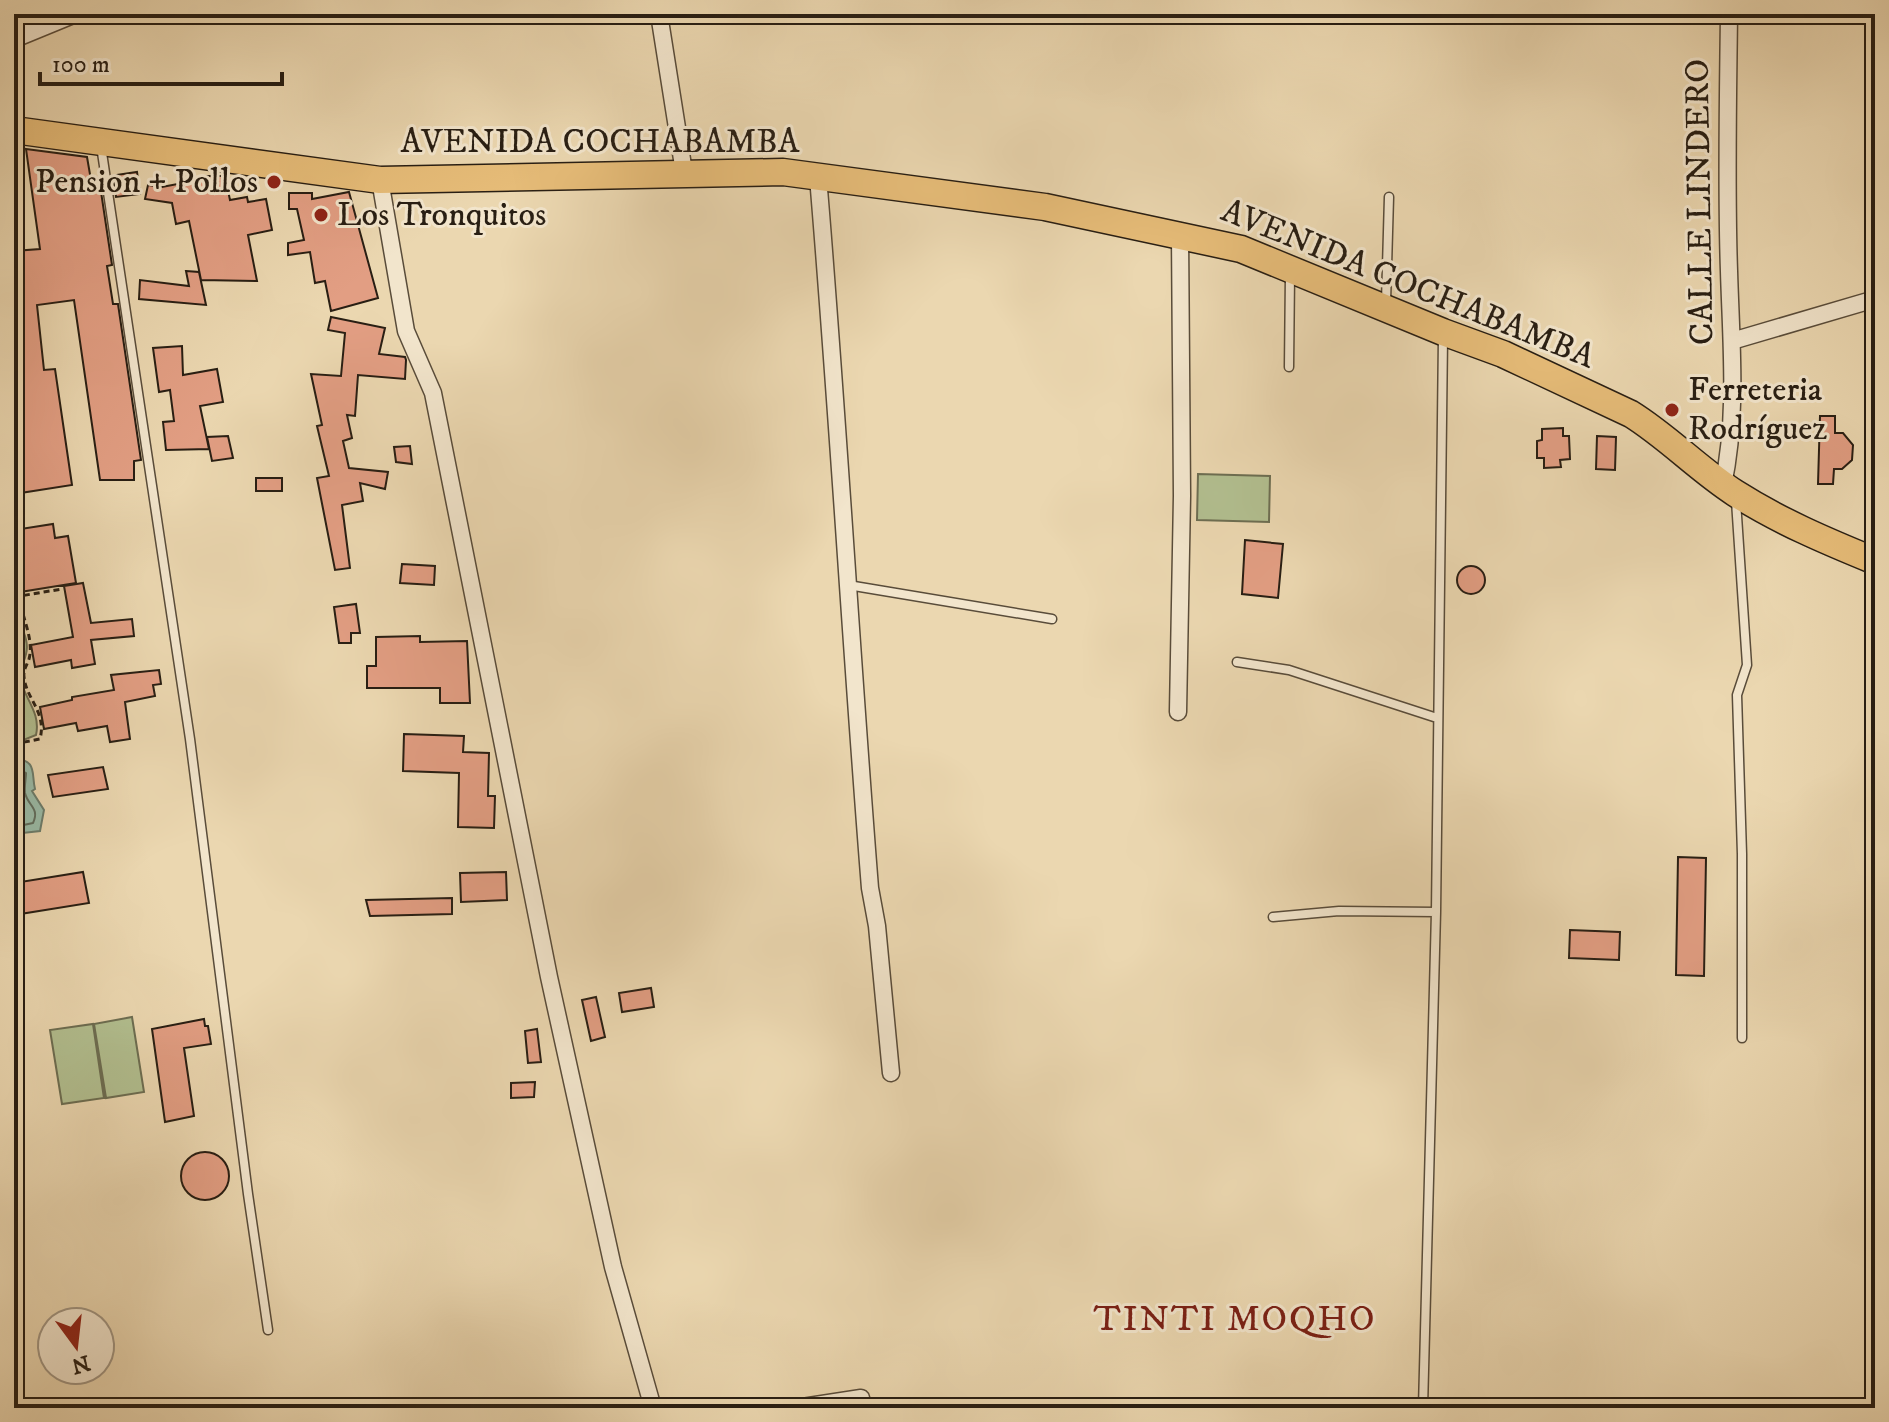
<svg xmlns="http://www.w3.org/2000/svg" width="1889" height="1422" font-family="'IM FELL DW Pica',serif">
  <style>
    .green { fill: #b2bf90; stroke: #6d6e52; stroke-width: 2 }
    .water { fill: #99baa6; stroke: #6c7c6b; stroke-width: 2 }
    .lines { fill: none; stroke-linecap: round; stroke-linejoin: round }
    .shore { stroke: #606c5c; stroke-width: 2 }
    .building { fill: #e29e83; stroke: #281e13; stroke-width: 2 }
    .service-casing { stroke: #594c3a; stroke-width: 11 }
    .minor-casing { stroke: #594c3a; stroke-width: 19 }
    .tertiary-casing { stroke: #594c3a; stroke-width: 23 }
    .primary-casing { stroke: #281e13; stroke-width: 29 }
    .path { stroke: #281e13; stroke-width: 3; stroke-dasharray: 6 4; stroke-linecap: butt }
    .service { stroke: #f2e5cc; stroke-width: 8 }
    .minor { stroke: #f2e5cc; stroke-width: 16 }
    .tertiary { stroke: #f2e5cc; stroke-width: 20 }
    .primary { stroke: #e6bc78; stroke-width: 26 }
    .poi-dot { fill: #8f2418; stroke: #f2e5cc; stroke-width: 3 }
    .labels { text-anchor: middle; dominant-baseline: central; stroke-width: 6; stroke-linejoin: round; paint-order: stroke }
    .street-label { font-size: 34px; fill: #281e13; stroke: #f2e5cc }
    .poi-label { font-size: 34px; fill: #281e13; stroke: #f2e5cc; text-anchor: start }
    .neighbourhood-label { font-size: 36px; letter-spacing: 2px; fill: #7a1f14; stroke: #f2e5cc }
  </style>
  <rect width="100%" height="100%" fill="#ebd7b0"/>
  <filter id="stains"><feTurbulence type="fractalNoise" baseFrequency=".0025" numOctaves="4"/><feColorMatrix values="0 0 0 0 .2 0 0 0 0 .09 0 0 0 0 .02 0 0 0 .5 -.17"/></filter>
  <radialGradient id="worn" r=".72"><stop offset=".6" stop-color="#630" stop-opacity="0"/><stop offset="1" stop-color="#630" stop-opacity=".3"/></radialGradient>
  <path class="green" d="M1198,474L1270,476L1269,522L1197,520Z
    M20,623C24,633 29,643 26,654C24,664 18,669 20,679C25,699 41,713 36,735L21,741L14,740V624Z
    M132,1017L144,1092L106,1098L94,1024Z
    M93,1024L104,1098L62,1104L50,1030Z"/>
  <path class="water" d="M14,758C38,761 31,773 35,789L32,791L44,810L40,831L14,834Z"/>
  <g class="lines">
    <path class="shore" d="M14,766L26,773C26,778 24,788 25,793C28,806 40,808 33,823L14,827"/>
  </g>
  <path class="building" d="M26,149L87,157L92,186L100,185L112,265L107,266L113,304H118L141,460L134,461V480H100L74,300L37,305L44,370L55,369L72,485L14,494V251L40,249Z
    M137,172L140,194L116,197L114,183L117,182L116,175Z
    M203,176H225L230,200L247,197L248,202L266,199L272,230L248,235L257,281L201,280L189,221L176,224L172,203L145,199L148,185L162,187L204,179Z
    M349,192L378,298L331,311L325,281L315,283L310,252L288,255V243L304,240L297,209H289V193H312V199Z
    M186,271L199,272L206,305L139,299L140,280L189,286Z
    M331,317L385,328L379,354L405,357L406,360L405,379L358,375L355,416L347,415L352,438L343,441L349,468L388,472L385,489L360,483L363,501L342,505L350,568L335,570L317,478L329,476L317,426L322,425L311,374L341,376L345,333L328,330Z
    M182,346L183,375L217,369L223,402L200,406L209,449L166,450L163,422L174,421L170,390L159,392L153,348Z
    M1820,416H1835V433H1843L1853,445L1852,460L1842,469H1834L1833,484H1818Z
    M1563,428V436H1569L1570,459L1560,460L1561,467L1544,468V458H1537V441L1542,440V429Z
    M228,436L233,458L212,461L207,437Z
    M1597,436L1616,437L1615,470L1596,469Z
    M410,446L412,464L396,462L394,447Z
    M256,478H282V491H256Z
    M53,524L55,538L68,536L76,583L14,593V530Z
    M1245,540L1283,544L1278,598L1242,594Z
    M402,564L435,566L434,585L400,583Z
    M1457 580a14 14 0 1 1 28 0a14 14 0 1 1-28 0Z
    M83,583L91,623L132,619L134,636L91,640L95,664L72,668L71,660L35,667L31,645L73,637L64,586Z
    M356,604L360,633H351V643H339L334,607Z
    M420,636V642L467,641L470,703H440V688H367V666H376V637Z
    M159,670L161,684L153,685L155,696L125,702L130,739L110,742L107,726L78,731L76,723L44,729L40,707L72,700V697L114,690L111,675Z
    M404,734L464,736L463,752L489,753L488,796H495L494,828L458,827L459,773L403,771Z
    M103,767L108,789L53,797L48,775Z
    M1678,857L1706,858L1704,976L1676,975Z
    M83,872L89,903L14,915V883Z
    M506,872L507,900L461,902L460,873Z
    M452,898V914L370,916L366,900Z
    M1570,930L1620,932L1619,960L1569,958Z
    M651,988L654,1007L622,1012L619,993Z
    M596,997L605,1037L591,1041L582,1000Z
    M204,1019L205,1026H208L211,1044L184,1048L194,1116L165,1122L152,1029Z
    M537,1029L541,1062L528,1063L525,1031Z
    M535,1082L534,1097L511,1098V1083Z
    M181 1176a24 24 0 1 1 48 0a24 24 0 1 1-48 0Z"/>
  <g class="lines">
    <defs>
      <path id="service" d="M101,146L190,739L248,1194L268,1330
        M1386,302L1389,197
        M1289,367L1290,274
        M1736,501L1747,665L1737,695L1742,854V1038
        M848,585L1052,619
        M1237,662L1289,670L1437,718
        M1273,917L1339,911L1436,912
        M1423,1408L1436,912L1443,337"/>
      <path id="minor" d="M659,14L684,172
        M818,177C838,414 851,651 870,888L877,926L891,1073
        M380,180L406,331L433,393L549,977L613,1267L653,1408
        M1732,341L1875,299
        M1723,485C1738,415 1731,342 1729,271C1726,186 1728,100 1729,14
        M1178,712L1182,496L1180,234
        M796,1408L861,1398"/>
      <path id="tertiary" d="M14,37L70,14"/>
      <path id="primary" d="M14,130L380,180L783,172L1045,207L1241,249L1443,332L1503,354L1631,414C1668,437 1698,469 1735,493C1779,521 1826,541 1875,561"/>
    </defs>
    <use href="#service" class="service-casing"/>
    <use href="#minor" class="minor-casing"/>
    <use href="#tertiary" class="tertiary-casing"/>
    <use href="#primary" class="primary-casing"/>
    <path class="path" d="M14,597L62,589
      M14,744L40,739C47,712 26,699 24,677C23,670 27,665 29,659C33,645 27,628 23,614"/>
    <use href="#service" class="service"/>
    <use href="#minor" class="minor"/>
    <use href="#tertiary" class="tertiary"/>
    <use href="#primary" class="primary"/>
  </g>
  <g class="poi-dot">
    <circle cx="274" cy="182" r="8"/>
    <circle cx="321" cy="215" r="8"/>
    <circle cx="1672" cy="410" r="8"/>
  </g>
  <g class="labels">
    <g class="street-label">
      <text x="600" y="142">AVENIDA COCHABAMBA</text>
      <text transform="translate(1700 202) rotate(-91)">CALLE LINDERO</text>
      <text transform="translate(1408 284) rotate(22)">AVENIDA COCHABAMBA</text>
    </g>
    <g class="poi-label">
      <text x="258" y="182" text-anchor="end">Pension + Pollos</text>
      <text x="337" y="215">Los Tronquitos</text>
      <text x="1688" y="390">Ferreteria<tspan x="1688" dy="39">Rodríguez</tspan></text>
    </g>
    <g class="neighbourhood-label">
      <text x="1235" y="1319">TINTI MOQHO</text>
    </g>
  </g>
  <rect width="1889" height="1422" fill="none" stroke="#ebd7b0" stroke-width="48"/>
  <rect x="16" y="16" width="1857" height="1390" fill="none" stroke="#281e13" stroke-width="4"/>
  <rect x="24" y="24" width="1841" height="1374" fill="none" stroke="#281e13" stroke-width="2"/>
  <g transform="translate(76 1346) rotate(165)"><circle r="38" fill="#f2e5cc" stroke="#a19582" stroke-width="2"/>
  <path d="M0-6L14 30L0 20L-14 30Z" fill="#8f2418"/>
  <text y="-12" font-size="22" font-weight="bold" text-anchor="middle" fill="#281e13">N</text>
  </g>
  <path d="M40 72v12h242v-12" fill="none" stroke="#281e13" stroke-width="4"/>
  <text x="52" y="72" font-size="24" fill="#281e13" stroke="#f2e5cc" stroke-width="6" paint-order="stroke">100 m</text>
  <rect width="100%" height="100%" filter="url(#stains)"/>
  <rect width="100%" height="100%" fill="url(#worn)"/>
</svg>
